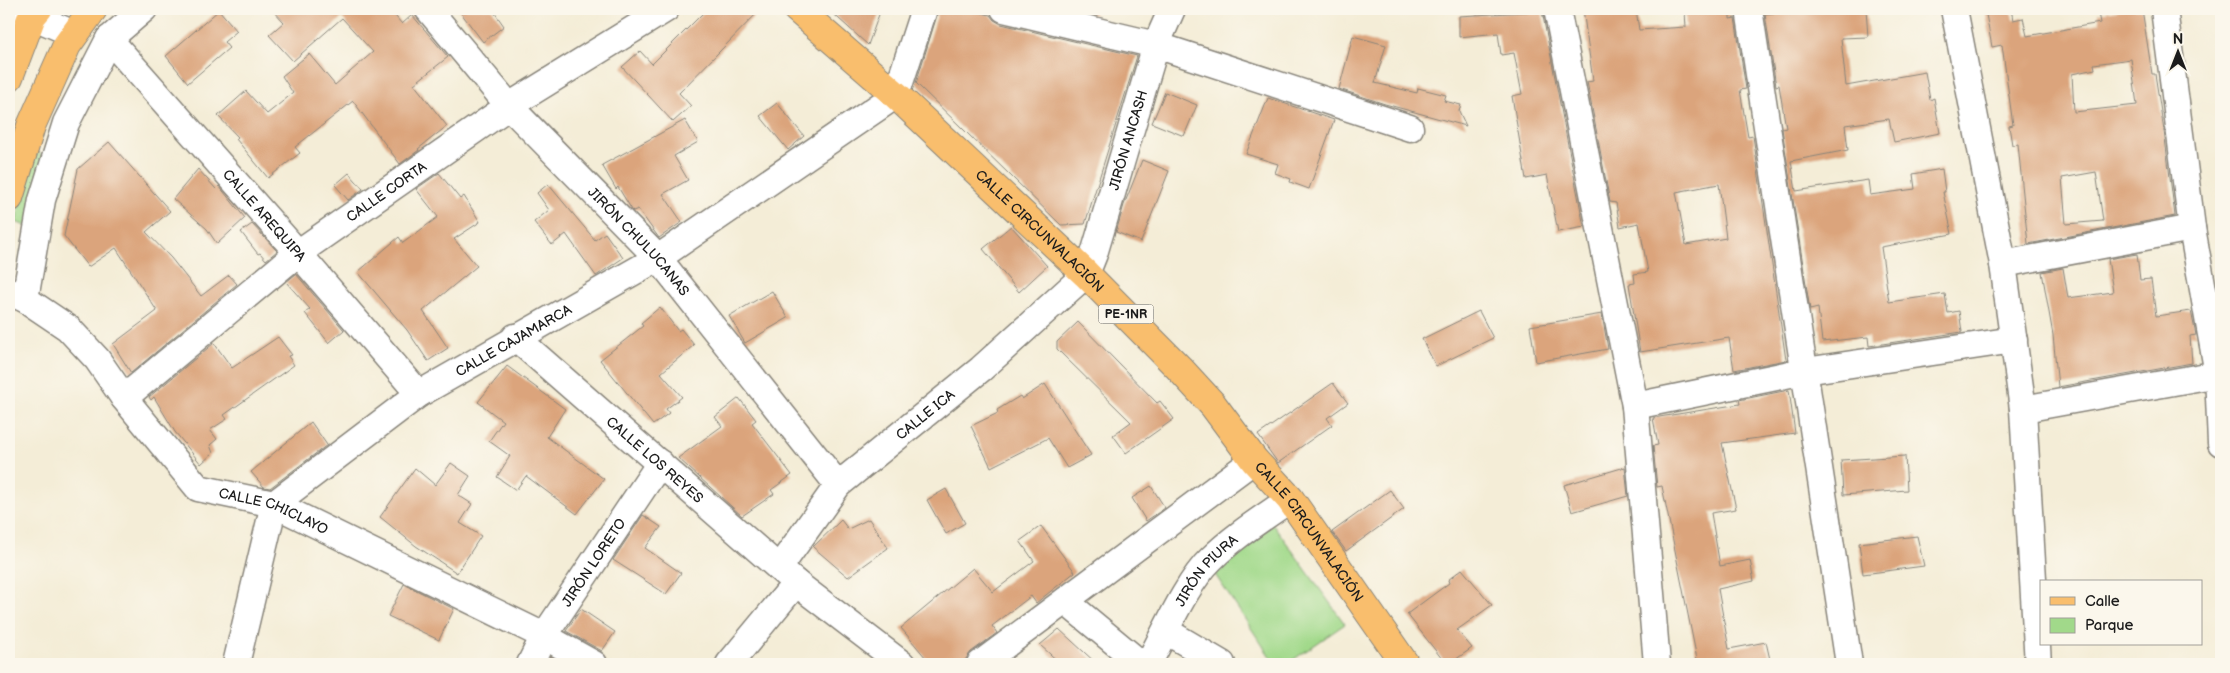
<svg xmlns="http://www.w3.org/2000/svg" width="2230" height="673" font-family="'Balsamiq Sans',sans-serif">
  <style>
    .green { fill: #a1d98a; stroke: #5e7a53 }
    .building { fill: #dba47c; fill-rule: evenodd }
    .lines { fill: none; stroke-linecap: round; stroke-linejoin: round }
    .street-casing { stroke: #88847a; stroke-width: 29 }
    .primary-casing { stroke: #88847a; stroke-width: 30 }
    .street { stroke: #fff; stroke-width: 26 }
    .primary { stroke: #f9be6d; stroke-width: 28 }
    .labels { text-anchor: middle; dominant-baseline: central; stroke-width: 4; stroke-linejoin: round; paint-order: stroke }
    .shield { fill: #fbf7ec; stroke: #5f5e5a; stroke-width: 1 }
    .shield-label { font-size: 12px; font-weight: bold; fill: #1c1c1c }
    .street-label { font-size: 14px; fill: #1c1c1c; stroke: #fbf7ec }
  </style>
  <rect width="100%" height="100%" fill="#fbf7ec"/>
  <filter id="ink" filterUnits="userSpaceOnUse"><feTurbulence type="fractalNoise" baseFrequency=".02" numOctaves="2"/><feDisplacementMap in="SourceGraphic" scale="10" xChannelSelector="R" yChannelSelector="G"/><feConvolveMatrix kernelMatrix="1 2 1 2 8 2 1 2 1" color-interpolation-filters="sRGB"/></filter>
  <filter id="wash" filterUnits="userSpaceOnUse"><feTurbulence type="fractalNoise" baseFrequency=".0096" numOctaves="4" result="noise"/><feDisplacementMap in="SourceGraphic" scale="20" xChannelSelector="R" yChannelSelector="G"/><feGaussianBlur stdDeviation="1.12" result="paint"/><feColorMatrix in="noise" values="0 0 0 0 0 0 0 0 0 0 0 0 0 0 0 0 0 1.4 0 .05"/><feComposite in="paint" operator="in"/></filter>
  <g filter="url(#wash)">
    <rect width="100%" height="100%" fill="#f4edd7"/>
    <path class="green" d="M35,151L48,158L30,228L16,222L25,179Z
      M1273,524L1345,624L1287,664H1275L1212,570Z"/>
    <g id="blocks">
      <path class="building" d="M272,9H389L402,24L412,15L448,57L414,84L447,126L418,149L419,150L400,164L353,101L295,147L300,153L268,178L236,139L238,137L218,116L246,91L267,114L293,93L282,76L309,54L335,85L373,52L342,18L293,61L269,35L284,22Z
        M458,9H492L504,26L483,42Z
        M707,9H761L679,93L691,106L673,122L622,67L640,51L652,64Z
        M828,9H881L868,45Z
        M939,9H967L990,15L994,20L1001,24L1137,56L1085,224L1061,225L916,83Z
        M1068,9H1095L1094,15Z
        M1583,9H1636L1639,30L1686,27L1685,12L1730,9V19L1735,18L1746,89L1740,90L1748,137L1753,136L1786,360L1734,370L1729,338L1640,352L1629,284L1635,283L1634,274L1648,272L1639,223L1620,227L1616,203L1610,202L1587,82L1593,81ZM1719,184L1726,238L1686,245L1676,192Z
        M1798,9H1866L1868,37L1841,38L1846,86L1925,72L1930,100L1934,98L1940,133L1894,142L1889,119L1845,125L1848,150L1791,161L1796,191L1868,180L1870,195L1915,189L1913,174L1942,169L1945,192H1943L1952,234L1881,247L1889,302L1945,294L1948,313L1959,311L1962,332L1869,346L1868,337L1822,342L1818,308L1810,310L1782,129L1786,128L1779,85L1776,86L1765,14L1799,10Z
        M1985,9H2011L2013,20L2023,18L2027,36L2100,23L2098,13L2125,9H2142L2152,74H2155L2164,131L2175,216L2028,244L2018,144L2012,145L2009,126L2013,125L2002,45L1992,47ZM2131,59L2137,105L2074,112L2072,74L2095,69L2094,64ZM2096,172L2103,221L2066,224L2062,178Z
        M219,10L237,31L224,42L229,48L188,83L166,56Z
        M1542,11L1584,227L1558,232L1547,175L1526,179L1512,96L1522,94L1514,53L1501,55L1498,33L1459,37V16Z
        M1353,36L1386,45L1375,83L1417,93L1418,88L1446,95L1444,101L1461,105L1459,111L1466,126L1385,104L1339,89Z
        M1165,92L1197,105L1184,136L1152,123Z
        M1268,98L1334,120L1309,189L1290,182L1291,179L1275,173L1278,164L1246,154Z
        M777,103L804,136L788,150L760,116Z
        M685,120L698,142L674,156L688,180L663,194L682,222L659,238L638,209L633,211L632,210L618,187L616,189L602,165Z
        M109,142L170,211L146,232L171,258L201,296L229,275L237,284L131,373L113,344L157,311L116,248L88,267L64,236L78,169Z
        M1142,160L1169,171L1141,242L1116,232L1124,205Z
        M198,169L216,189L219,186L245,218L217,244L207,229L173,199Z
        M349,173L363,189L348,200L335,185Z
        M439,173L460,199L464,196L480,222L454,239L477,266L423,311L448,348L428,361L407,330L358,272L399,237L403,243L438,217L416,189Z
        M548,184L595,240L605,233L623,258L596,276L566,234L552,245L534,222L549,210L537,193Z
        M252,224L277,251L266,260L260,253L258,254L241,232Z
        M1011,226L1047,266L1019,292L983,249Z
        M2137,254L2140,280L2151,279L2156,316L2191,311L2196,335L2190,336L2192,363L2058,387L2053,335L2042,272L2063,268L2068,298L2113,292L2108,259Z
        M296,274L344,330L329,343L305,313L310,309L286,282Z
        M772,291L788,318L745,343L729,316Z
        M660,307L678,331L681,329L694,345L661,373L682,397L666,409L669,413L653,425L600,360L643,326L641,323Z
        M1479,311L1493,338L1436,366L1422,339Z
        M1602,314L1608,349L1536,362L1530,326Z
        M1078,322L1157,403L1160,401L1174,419L1126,453L1113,435L1131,422L1057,349V342Z
        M278,337L292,355L288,356L294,365L224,415L227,419L210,430L217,439L210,445L213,453L201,464L175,432L154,397L151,400L149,397L214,343L232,368Z
        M507,366L565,409L547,437L604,479L577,514L526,476L516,490L497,477L510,456L489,441L503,421L478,402Z
        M1333,383L1348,403L1327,418L1332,425L1278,463L1258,435Z
        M1045,384L1091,455L1067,468L1048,438L991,467L971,426L998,413L997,410L1020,396L1022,399Z
        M1789,390L1795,433L1722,443L1736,509L1711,513L1720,566L1750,560L1754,581L1718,589L1729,649L1766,642L1771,664H1698L1662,486L1657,487L1653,446L1658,445L1653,418L1740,404L1739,400Z
        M739,398L756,420L752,423L792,475L771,490L774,494L742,516L678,458L722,426L715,417Z
        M311,422L327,445L270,488L264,487L251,472Z
        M1905,456L1907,490L1843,495L1841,460Z
        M451,463L470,476L458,495L472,504L460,523L481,536L457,573L416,546L380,517L415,468L435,485Z
        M1625,467L1628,496L1572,512L1564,485Z
        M1151,486L1165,508L1146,521L1132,498Z
        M946,489L965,523L946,534L927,500Z
        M1390,490L1404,509L1346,551L1332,532Z
        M643,515L661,527L645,548L681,573L666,594L613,560Z
        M869,519L888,548L848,577L813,547L841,520L848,529Z
        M1041,526L1075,572L1036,603L1031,596L992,626L997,633L971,652L962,664H931L901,628L973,568L993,592L1034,561L1020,541Z
        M1917,536L1924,566L1863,574L1859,543Z
        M1462,569L1492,605L1457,630L1472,648L1449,664H1446L1407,614L1449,583L1448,580Z
        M404,584L454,609L439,640L388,616Z
        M581,609L615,632L602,651L566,631Z
        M1059,629L1097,664H1061L1040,645Z
        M550,657L564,664H547Z"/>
    </g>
  </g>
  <g filter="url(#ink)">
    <use href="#blocks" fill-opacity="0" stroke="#88847a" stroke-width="1"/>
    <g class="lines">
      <defs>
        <g id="street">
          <path d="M9,9L32,16L74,34"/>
          <path id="s1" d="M428,9L509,106L658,258L838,485"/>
          <path d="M1004,9L1156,45L1410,128"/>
          <path d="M1557,9L1635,406L1657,664"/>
          <path d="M1749,9L1849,664"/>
          <path d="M1954,9L2003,264L2023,409L2038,664"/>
          <path d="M2164,9L2192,228L2218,374L2221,443"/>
          <path id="s2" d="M109,39L298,253L419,394"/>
          <path d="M2003,264L2192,228"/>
          <path id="s3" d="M9,292L25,299L68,328L97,359L124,398L198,488L274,504L544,636L594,664"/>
          <path d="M25,299L42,200L66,123L109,39L144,9"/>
          <path id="s4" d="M515,337L796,583L902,664"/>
          <path id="s5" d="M124,398L298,253L509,106L666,9"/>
          <path d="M1635,406L1805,371L2014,340"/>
          <path d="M2023,409L2218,374"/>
          <path id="s6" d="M779,568L838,485L981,369L1086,274L1094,254L1156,45L1172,9"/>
          <path d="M1065,601L1141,664"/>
          <path d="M1166,631L1222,664"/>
          <path id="s7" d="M236,664L274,504L419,394L658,258L896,95L924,9"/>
          <path id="s8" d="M530,664L544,636L660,463"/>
          <path d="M729,664L796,583"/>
          <path d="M980,664L1254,460"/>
          <path id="s9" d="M1148,664C1165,633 1186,583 1211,559C1234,536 1263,518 1290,499"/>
        </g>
        <g id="primary">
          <path id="s10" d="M797,9L896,95L1086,274L1179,368L1213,405L1254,460L1290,499L1405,664"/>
          <path d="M9,77L32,16L38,9"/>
          <path d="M9,198L31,126L67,45L93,9"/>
        </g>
      </defs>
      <use href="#street" class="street-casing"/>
      <use href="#primary" class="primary-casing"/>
      <use href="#street" class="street"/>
      <use href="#primary" class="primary"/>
    </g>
  </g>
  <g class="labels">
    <rect class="shield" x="1098.5" y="304.5" width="55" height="19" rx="4"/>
    <g class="shield-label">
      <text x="1126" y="314">PE-1NR</text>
    </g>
    <g class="street-label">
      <text stroke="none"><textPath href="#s6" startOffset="568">JIRÓN ANCASH</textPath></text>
      <text stroke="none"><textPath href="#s5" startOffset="334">CALLE CORTA</textPath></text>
      <text stroke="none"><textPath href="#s2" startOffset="235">CALLE AREQUIPA</textPath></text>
      <text stroke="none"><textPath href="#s10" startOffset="329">CALLE CIRCUNVALACIÓN</textPath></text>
      <text stroke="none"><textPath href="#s1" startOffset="314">JIRÓN CHULUCANAS</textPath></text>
      <text stroke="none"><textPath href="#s7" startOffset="455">CALLE CAJAMARCA</textPath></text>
      <text stroke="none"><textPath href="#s6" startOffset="214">CALLE ICA</textPath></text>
      <text stroke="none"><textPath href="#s4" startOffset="186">CALLE LOS REYES</textPath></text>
      <text stroke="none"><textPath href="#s3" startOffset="355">CALLE CHICLAYO</textPath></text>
      <text stroke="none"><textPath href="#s10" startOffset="734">CALLE CIRCUNVALACIÓN</textPath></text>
      <text stroke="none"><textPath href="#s8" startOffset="120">JIRÓN LORETO</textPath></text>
      <text stroke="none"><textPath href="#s9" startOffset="111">JIRÓN PIURA</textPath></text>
    </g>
  </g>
  <rect width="2230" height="673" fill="none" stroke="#fbf7ec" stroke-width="30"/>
  <rect x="2040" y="580" width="162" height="65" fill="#fbf7ec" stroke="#a29f99"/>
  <rect x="2050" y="597" width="25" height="8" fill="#f9be6d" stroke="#a29f99"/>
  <text x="2085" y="606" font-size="15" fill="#1c1c1c">Calle</text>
  <rect x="2050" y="618" width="25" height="15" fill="#a1d98a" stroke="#a29f99"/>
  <text x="2085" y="630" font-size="15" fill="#1c1c1c">Parque</text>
  <g transform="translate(2178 52)" stroke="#fbf7ec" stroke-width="4" paint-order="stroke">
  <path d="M0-4L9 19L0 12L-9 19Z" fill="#1c1c1c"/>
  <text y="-8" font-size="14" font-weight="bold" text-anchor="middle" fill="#1c1c1c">N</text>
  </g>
</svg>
